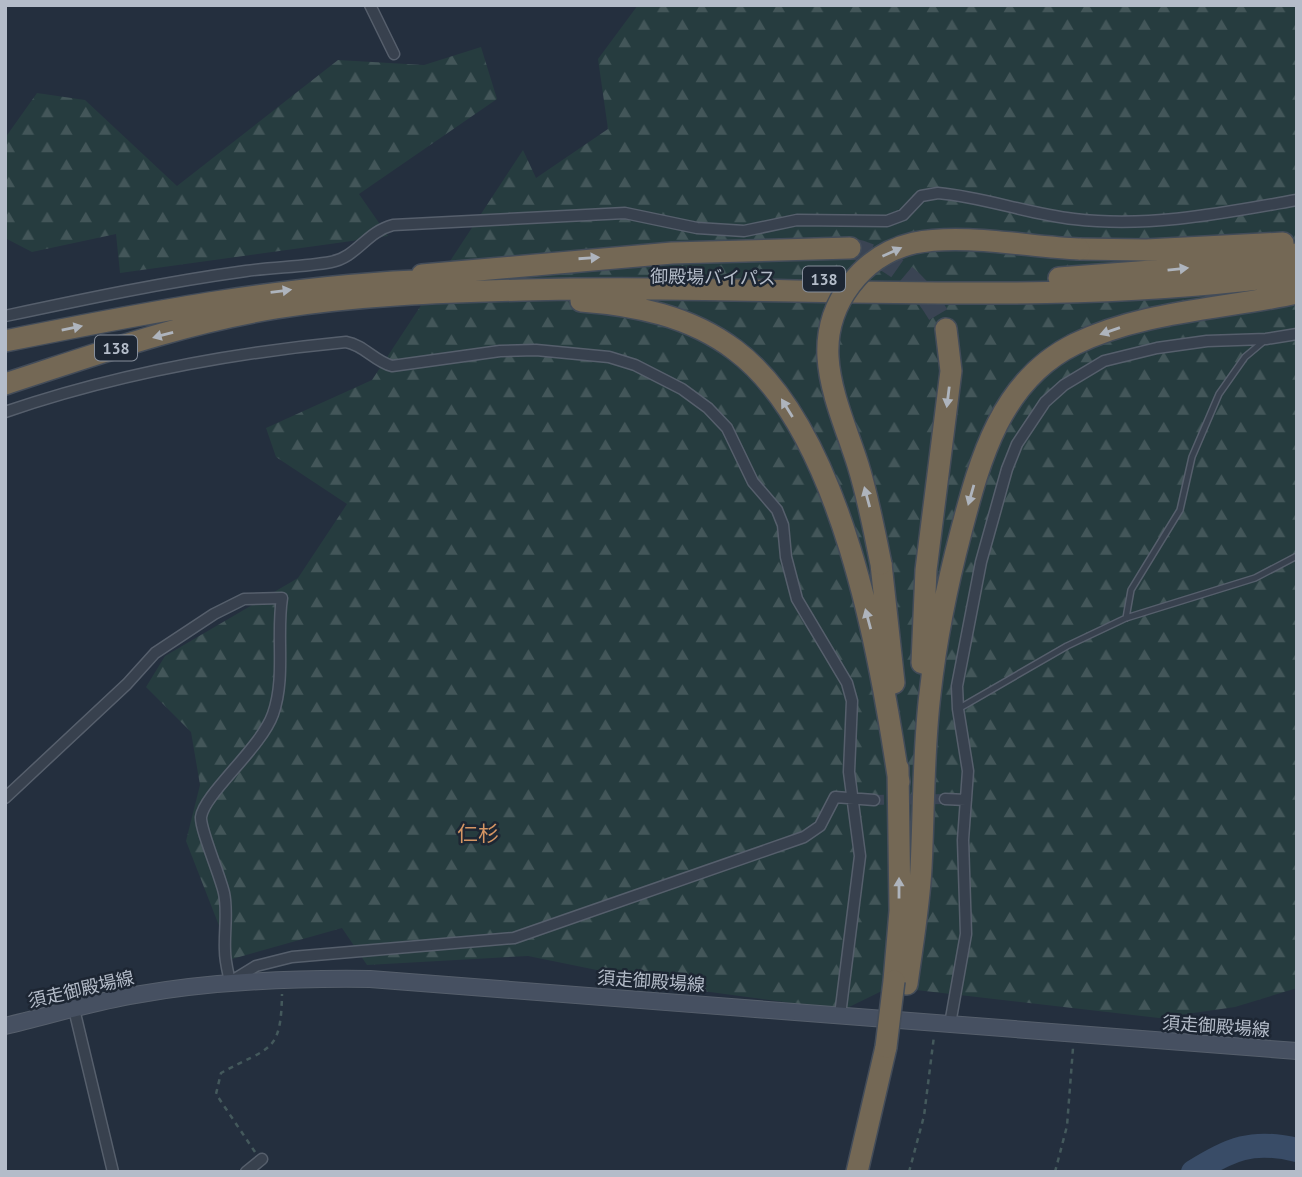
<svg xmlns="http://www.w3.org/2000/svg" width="1302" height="1177" font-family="'PT Sans','Noto Sans JP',sans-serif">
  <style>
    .forest { fill: url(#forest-firs) }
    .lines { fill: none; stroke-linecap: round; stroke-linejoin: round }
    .river { stroke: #394c67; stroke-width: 24 }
    .minor-tunnel { stroke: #3a4453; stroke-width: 10; stroke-dasharray: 10 5; stroke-linecap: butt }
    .motorway-tunnel { stroke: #3a4453; stroke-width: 21; stroke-dasharray: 21 10; stroke-linecap: butt }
    .service-casing { stroke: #565f6c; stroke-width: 8 }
    .minor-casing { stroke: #565f6c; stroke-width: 13 }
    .secondary-casing { stroke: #565f6c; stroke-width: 18 }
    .motorway-casing { stroke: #434c59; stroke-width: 24 }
    .path { stroke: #44595c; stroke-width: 2.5; stroke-dasharray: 5 5; stroke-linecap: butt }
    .service { stroke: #38414e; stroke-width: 5 }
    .minor { stroke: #38414e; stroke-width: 10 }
    .secondary { stroke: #465061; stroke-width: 16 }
    .motorway { stroke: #746855; stroke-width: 21 }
    .motorway-bridge-casing { stroke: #434c59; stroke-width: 24; stroke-linecap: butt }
    .motorway-bridge { stroke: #746855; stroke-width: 21 }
    .oneway { fill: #aeb4bd }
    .labels { text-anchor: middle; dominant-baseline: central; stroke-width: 5; stroke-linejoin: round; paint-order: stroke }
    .shield { fill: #1d2633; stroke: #878f9c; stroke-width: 2 }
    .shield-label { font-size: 16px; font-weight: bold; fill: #b4bcc9 }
    .street-label { font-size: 18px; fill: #b4bcc9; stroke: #1d2633 }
    .quarter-label { font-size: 21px; fill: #d59563; stroke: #1d2633 }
  </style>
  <defs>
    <pattern id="forest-firs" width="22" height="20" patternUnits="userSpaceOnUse" patternTransform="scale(1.75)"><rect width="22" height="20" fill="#263c3f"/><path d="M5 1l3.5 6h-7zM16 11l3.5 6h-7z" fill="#435659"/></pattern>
  </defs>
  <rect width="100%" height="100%" fill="#242f3e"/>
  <path class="forest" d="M638,5H1297V988L1235,1007L1159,1018L890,987L843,1010L695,990L528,956L367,965L342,928L232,959L186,841L200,785L191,732L146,687L165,656L298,578L347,504L276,457L266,428L372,380L523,150L536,178L608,129L598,59Z
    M481,47L497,99L359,194L388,236L120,273L116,234L32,252L5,238V138L37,93L85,100L177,186L338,60L424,65Z"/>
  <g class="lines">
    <path class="river" d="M1193,1172C1231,1149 1252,1139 1297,1150"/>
    <path class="minor-tunnel" d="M874,800L945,799"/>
    <path class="motorway-tunnel" d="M850,248C897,259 925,287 946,329"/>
    <defs>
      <path id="service" d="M1126,618L1131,590L1180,510L1192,457L1219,394L1245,357L1264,341
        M958,709L1067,646L1126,618L1255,578L1297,556"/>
      <path id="minor" d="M370,5L394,54
        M5,316C85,299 165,282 246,271C274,267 303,267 331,262C357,257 366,232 393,225L625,213L697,228L744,231L797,220L887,221L903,215L921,196L938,193C984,197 1028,214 1074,219C1150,228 1223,213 1297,200
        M5,412C116,374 230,353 346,342C364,345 374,361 392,366L500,351L536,350L609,357L635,365L682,389L708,408L727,428L753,482L777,510L783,525L786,557L797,599L847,683L852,701L849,772L860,856L840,1015
        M5,798L127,684L155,653L214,614L244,599L282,598C276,635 286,677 273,714C261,748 204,794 201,817C200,829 220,875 224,893C228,911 224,932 225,951C225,961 228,972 230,982L256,966L292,957L514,938L804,837L820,826L835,797L874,800
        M945,799L966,800
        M74,1009L113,1172
        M950,1024L966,934L963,840L968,771L958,709L957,686L981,562L1007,469L1017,444L1045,402L1064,385L1104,361L1157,348L1207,341L1266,339L1297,334
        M246,1172L262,1159"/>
      <path id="secondary" d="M5,1026C48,1016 92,1002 135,995C213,981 291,978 370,979L1297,1051"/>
      <path id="motorway" d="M1079,249L1146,250L1283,243
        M422,275L672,253L850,248
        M1059,278L1178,269L1297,254
        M581,301C635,305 690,316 735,350C842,430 880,656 899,782
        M5,341C149,312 289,285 436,280
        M5,384C94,355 183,323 276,308C358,295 442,292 524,290C782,283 1041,310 1297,274
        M881,564L894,683
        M922,663L926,570L951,371L946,329
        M894,981L900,911L898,768
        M907,984C912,946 919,907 921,868C924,810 923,752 930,694C936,639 947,585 961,532C980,459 1001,380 1075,344C1142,311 1224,309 1297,293
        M857,1172L886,1047"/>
    </defs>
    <use href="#service" class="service-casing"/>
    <use href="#minor" class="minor-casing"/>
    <use href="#secondary" class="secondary-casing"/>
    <use href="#motorway" class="motorway-casing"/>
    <path class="path" d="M255,1152L216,1094L221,1073C270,1046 281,1054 282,994
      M909,1172L924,1116L934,1036
      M1055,1172L1067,1126L1073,1048"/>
    <use href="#service" class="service"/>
    <use href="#minor" class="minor"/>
    <use href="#secondary" class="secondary"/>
    <use href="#motorway" class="motorway"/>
    <defs>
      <path id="motorway-bridge" d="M881,564C874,530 868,497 858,465C847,430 830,393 828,357C825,304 862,255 914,243C963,233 1029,247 1079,249
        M886,1047L894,981"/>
    </defs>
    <use href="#motorway-bridge" class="motorway-bridge-casing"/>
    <use href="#motorway-bridge" class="motorway-bridge"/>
  </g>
  <defs><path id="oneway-solid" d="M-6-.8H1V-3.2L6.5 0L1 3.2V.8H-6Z" transform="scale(1.75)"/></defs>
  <g class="oneway">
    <use href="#oneway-solid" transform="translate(892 252) rotate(-24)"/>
    <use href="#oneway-solid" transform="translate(589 258) rotate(-4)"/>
    <use href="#oneway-solid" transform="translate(1178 269) rotate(-6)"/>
    <use href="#oneway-solid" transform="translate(281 291) rotate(-7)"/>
    <use href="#oneway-solid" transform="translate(72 328) rotate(-11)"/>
    <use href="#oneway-solid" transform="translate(1110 331) rotate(161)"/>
    <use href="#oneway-solid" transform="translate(163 335) rotate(165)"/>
    <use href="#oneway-solid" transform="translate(948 397) rotate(97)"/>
    <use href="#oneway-solid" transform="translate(787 408) rotate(-122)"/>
    <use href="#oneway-solid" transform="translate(971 495) rotate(106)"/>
    <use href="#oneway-solid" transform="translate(867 497) rotate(-105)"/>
    <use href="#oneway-solid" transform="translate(868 619) rotate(-105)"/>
    <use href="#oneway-solid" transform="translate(899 888) rotate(-90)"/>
  </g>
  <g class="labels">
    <g class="shield">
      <rect x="803" y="266.5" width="42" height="25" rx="5"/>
      <rect x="95" y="335.5" width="42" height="25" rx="5"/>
    </g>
    <g class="shield-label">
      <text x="824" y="279">138</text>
      <text x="116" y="348">138</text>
    </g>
    <g class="street-label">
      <text transform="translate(713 277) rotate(1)">御殿場バイパス</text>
      <text transform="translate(651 981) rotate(4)">須走御殿場線</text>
      <text transform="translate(81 989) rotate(-13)">須走御殿場線</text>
      <text transform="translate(1216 1026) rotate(4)">須走御殿場線</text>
    </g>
    <g class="quarter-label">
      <text x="478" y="833">仁杉</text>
    </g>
  </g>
  <rect width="1302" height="1177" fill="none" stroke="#b4bcc9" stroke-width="14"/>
</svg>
